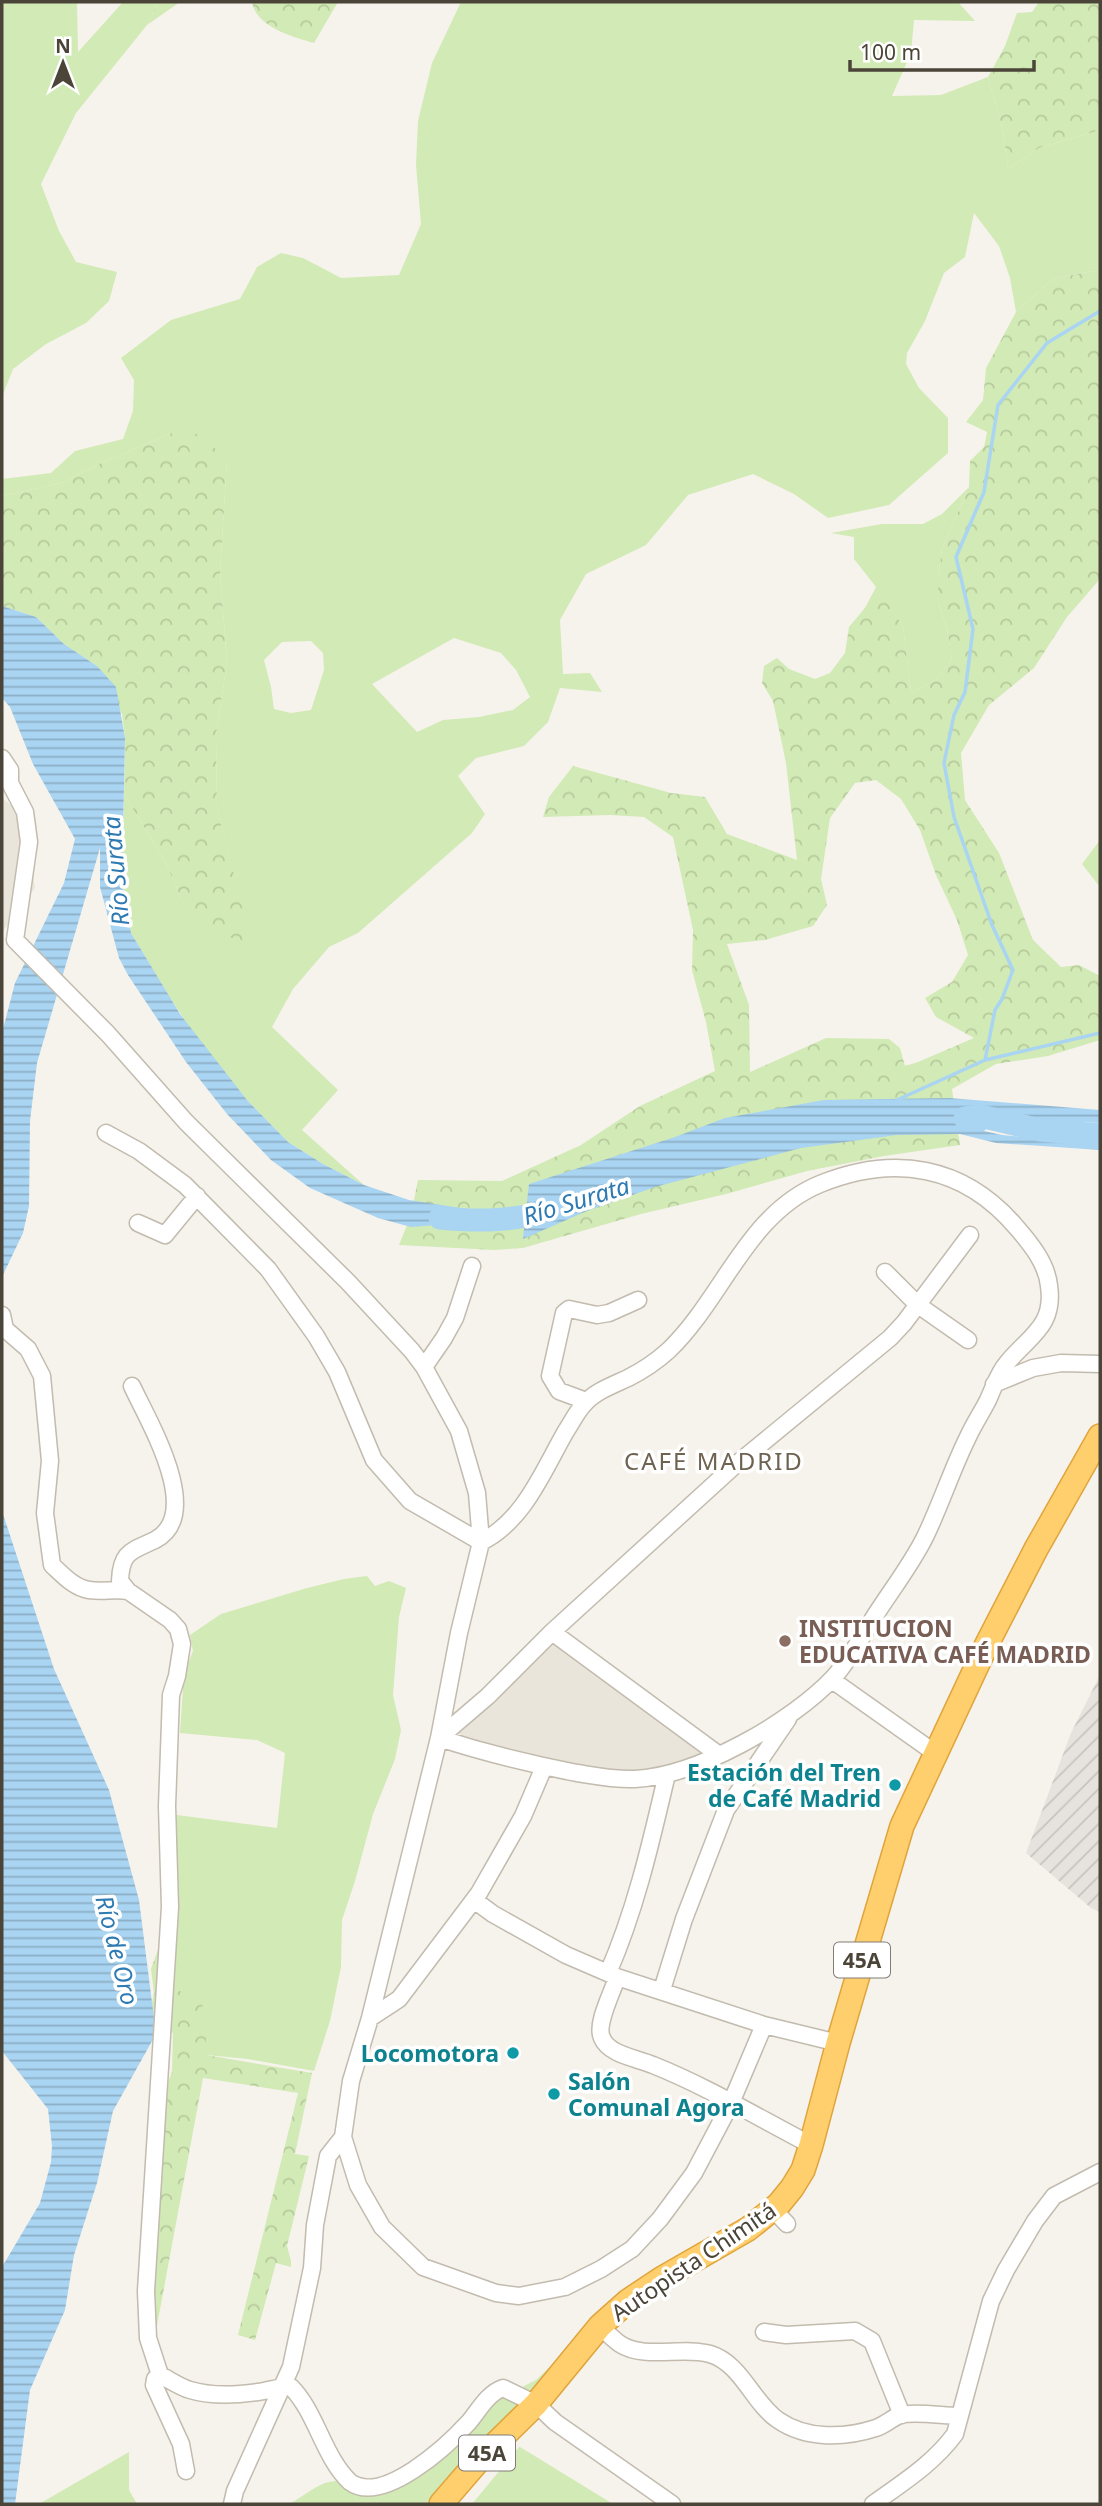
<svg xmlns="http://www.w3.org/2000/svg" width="1102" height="2506" font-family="'Noto Sans',sans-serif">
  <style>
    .residential { fill: #eae5da }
    .industrial { fill: url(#industrial-furrows) }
    .green { fill: #d2eab5; fill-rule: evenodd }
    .forest { fill: url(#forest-crowns); fill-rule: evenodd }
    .water { fill: url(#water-rules) }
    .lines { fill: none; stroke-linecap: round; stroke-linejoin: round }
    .stream { stroke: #a9d4f2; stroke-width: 3.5 }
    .river { stroke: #a9d4f2; stroke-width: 23 }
    .minor-casing { stroke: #c2bbae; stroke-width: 19 }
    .highway-casing { stroke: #e0a43c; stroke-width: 26 }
    .minor { stroke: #fff; stroke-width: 16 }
    .highway { stroke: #ffcf6e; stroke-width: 23 }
    .education-dot { fill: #8d6e63; stroke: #fff; stroke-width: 2.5 }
    .culture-dot { fill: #0f9aa8; stroke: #fff; stroke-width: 2.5 }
    .labels { text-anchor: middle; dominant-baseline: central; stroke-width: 7; stroke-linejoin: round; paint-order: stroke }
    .shield { fill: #fff; stroke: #817c74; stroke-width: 2 }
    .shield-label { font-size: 21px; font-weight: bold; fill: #4b4439 }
    .education-label { font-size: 23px; font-weight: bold; fill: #785e54; stroke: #fff; text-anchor: start }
    .culture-label { font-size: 23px; font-weight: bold; fill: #0d838f; stroke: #fff; text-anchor: end }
    .street-label { font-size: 23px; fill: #4b4439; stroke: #fff }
    .water-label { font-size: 24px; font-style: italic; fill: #2e7ab2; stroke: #fff }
    .neighbourhood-label { font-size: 24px; letter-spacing: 2px; fill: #6e6250; stroke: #fff }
  </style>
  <defs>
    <pattern id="industrial-furrows" width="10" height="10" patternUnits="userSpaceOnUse" patternTransform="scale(1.75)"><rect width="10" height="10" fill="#e6e2dd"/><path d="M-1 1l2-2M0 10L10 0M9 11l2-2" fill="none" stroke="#c7c3be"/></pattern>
    <pattern id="forest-crowns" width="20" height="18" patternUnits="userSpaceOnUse" patternTransform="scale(1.75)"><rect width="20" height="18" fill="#d2eab5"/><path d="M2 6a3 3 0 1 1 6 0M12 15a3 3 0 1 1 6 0" fill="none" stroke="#b6ca9c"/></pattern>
    <pattern id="water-rules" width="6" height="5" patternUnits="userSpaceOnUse" patternTransform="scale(1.75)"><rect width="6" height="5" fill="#a9d4f2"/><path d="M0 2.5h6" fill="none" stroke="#8caec5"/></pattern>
  </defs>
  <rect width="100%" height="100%" fill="#f6f3ec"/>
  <path class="residential" d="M2,798L24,815L35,888L2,932Z
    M554,1638L712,1752L654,1774L602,1771L486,1748L457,1733Z"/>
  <path class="industrial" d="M1100,1675V1912L1091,1908L1026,1853L1071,1733Z"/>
  <path class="green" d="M2,2H77L78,52L123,2H158L147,25L76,113L41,184L59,231L76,262L117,272L109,301L86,323L46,344L13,369L2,397Z
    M461,2H958L975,21L914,20L911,53L892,96L941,95L988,77L1003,130L1008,169L1039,148L1100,130V273L1092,271L1053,279L1016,312L1010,278L999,246L974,213L965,257L944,273L925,321L907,353L906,364L919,388L948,418V453L889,505L828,518L794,494L753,474L688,495L646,545L586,574L560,620L563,674L590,673L602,692L560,688L548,722L524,746L476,758L458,776L485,814L472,833L358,933L329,947L293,989L272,1027L338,1090L302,1130L364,1185L323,1164L288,1142L247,1100L194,1034L168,995L131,933L122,881L124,794L166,863L182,900L252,948L217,809L216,735L227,662L220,573L227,460L172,433L99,464L65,482L2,496V479L51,473L75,451L123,439L133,411L134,380L121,358L171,320L240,299L257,267L281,253L303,258L341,278L399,275L421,224L416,165L418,121L432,63ZM454,638L501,653L516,670L530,697L513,710L479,717L443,720L417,732L372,684ZM311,641L323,653L324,670L311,710L291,713L274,709L271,687L264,660L282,642Z
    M969,487L942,549L938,578V603L947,628L952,660L935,680L911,693L903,626L879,592L864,610L876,587L854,559V537L831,533L882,524H923L942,514Z
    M1100,840V887L1082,864Z
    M367,1576L375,1586L389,1581L406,1588L399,1617L393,1695L401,1730L395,1759L373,1814L355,1881L342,1920L341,1967L330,2021L314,2071L248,2059L206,2055L168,1985L169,1814L277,1828L285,1753L257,1740L180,1733L184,1673L193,1651L190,1635L221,1614L307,1588L344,1579Z
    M594,2325L432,2504H290C300,2498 318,2484 329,2482C357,2475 356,2506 396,2487L488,2404L536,2380Z
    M519,2447H520L613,2504H472Z
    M129,2452V2490L137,2504H39Z"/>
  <path class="forest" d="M158,2H180L147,25Z
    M252,2H338L314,43C293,37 256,27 252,2Z
    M1039,2H1100V130L1039,148L1008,169L1003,130L988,77L1005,46L1017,13L1032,12Z
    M1092,271L1100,273V417L1098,421L1100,422V579L1067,617L1034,668L989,705L961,753L965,800L999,853L1033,940L1061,967L1079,965L1100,976V1040L1048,1056L996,1064L952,1089L960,1145L884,1156L807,1171L726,1194L641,1214L523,1248L494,1250L399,1245L411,1215L418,1180L502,1181L581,1145L640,1106L715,1071L706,1022L692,970L693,930L673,837L644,817L610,815L543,817L549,797L573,766L671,793L705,797L727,834L797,860L786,763L773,701L762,683L764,666L777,658L789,669L815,679L830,673L845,653L849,627L879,591L903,626L911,693L935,680L952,660L947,628L938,603V578L942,549L969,487L970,461L984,447L987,432L966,422L983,400L986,368L1016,312L1053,279ZM876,780L901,799L920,830L936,875L957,920L968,955L952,982L925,998L936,1017L974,1038L918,1062L905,1066L900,1048L889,1039L826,1038L750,1072L749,1005L727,944L765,940L813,926L827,905L821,879L830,818L855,783Z
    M172,433L200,434L227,460L220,573L227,662L216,735L217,809L253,949L211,927L182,900L166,863L124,794L125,738L122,714L97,666L64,644L36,617L2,606V496L65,482L99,464Z
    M172,1911L176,1950L168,1985L201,2002L206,2015V2055L312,2073L295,2154L309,2156L287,2246L291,2261V2267L276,2263L255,2340L238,2335L298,2093L203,2078L148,2374L165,2090L172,2072L173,2033L148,2021L154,1993L151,1969Z"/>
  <path class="water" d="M2,606L36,617L64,644L97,666L116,687L125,738L122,881L131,933L180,1014L247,1100L288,1142L323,1164L364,1185L409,1200L525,1218L529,1184L675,1137L725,1118L824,1100L949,1098L1100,1110V1123L997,1118L984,1131L1002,1135L1100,1144V1150L996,1143L960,1134L897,1135L801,1148L655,1187L587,1211L523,1239L525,1218L411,1227L378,1218L310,1188L271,1160L227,1114L186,1062L128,975L119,958L100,887V848L37,1063L30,1121L29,1206L23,1233L2,1277V1033L15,983L64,883L75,839L33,764L10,707L2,698Z
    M2,1511L54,1669L109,1790L139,1900L156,2034L113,2111L97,2183L74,2255L65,2310L30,2390L15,2504H2V2267L40,2203L51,2162L52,2146L48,2109L2,2051Z"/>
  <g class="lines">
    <path class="stream" d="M985,1060L995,1010L1002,999L1013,970L992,925L954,817L944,763L954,715L965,692L973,629L956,557L984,492L998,405L1047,343L1100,311
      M897,1100L985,1060L1100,1033"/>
    <path class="river" d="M965,1118L980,1116L1040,1130L1100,1135
      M440,1218C481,1222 515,1221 555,1209"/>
    <defs>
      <path id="minor" d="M2,758L10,770V783L25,812L29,842L15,940L108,1034L186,1122L348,1282L412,1351L424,1367L459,1431L477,1493L481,1542L459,1633L439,1738L370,2018L351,2081L343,2137L358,2185L382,2227L423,2267L496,2293L519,2296L565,2287L601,2269L632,2249L660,2219L694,2173L731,2103L764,2025
        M106,1133L139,1151L185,1185L268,1269L316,1336L337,1372L374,1460L410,1501L481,1542
        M138,1223L165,1235L197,1196
        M885,1272L918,1305L968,1340
        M2,1315L5,1329L28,1349L42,1376L50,1461L45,1513L52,1565C62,1574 74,1588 89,1590C102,1592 115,1589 128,1591
        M424,1367L444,1338L455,1318L472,1266
        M994,1384L1033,1368L1061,1363L1100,1364
        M132,1386C147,1419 205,1514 155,1540C132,1551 121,1551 120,1581L128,1591L170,1620L178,1629L182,1644L177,1676L171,1695L167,1806L170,1907L146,2291L148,2338L160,2375L155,2379L154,2385L181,2444L186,2471
        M586,1401L559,1391L550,1376L564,1313L569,1309L597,1315L609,1313L638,1300
        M552,1632L719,1755
        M832,1680L935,1753
        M439,1738C485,1753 530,1764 577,1773C596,1776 616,1780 635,1779C697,1776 792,1722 834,1677C849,1660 859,1641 871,1622C889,1593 910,1567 925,1537C941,1504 952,1469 968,1437C974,1424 982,1412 988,1400C994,1387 998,1373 1007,1363C1029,1336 1055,1326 1049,1286C1047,1264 1031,1244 1017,1228C964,1165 894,1154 820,1184C747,1214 723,1298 669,1350C658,1360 642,1371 628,1378C613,1385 596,1391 585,1403C577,1411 572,1422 566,1431C543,1471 524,1521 481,1542
        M439,1738L488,1696L552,1632L733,1467L890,1338L904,1323L970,1235
        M474,1900L493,1914L566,1955L617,1977L764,2025L838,2043
        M608,1973C636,1909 651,1842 667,1774
        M617,1977C613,1992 595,2024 602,2038C609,2055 637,2058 653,2065C708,2087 759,2118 811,2145
        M662,1990L684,1919L726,1810L788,1719
        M370,2018L399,1999L479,1893L523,1816L544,1767
        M773,2209L787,2224
        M600,2326C606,2332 613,2339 620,2344C645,2360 682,2346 710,2354C741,2363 753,2403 778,2420C807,2440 845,2438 876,2428C885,2425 892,2418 900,2415C914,2411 944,2416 959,2416
        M764,2332L786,2335L855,2331L872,2341L902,2415
        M160,2375C170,2380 180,2387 190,2390C210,2396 237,2395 258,2392C269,2391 279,2386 291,2387C316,2412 324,2458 350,2482C383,2506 448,2445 469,2422C479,2410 488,2393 503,2388L536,2404L555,2422L672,2504
        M232,2504L235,2491L291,2367L312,2268L315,2225L328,2156L343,2137
        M873,2504C902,2483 933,2464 955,2434L991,2301L1006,2270L1035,2221L1054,2196L1100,2172"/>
      <path id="highway" d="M441,2504L479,2460L536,2404L600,2326L628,2301L661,2279L748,2229L779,2204L792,2188L803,2170L811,2145L838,2043L902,1826L987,1644L1036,1549L1100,1436"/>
    </defs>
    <use href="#minor" class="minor-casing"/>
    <use href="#highway" class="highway-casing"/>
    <use href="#minor" class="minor"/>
    <use href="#highway" class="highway"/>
  </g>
  <circle class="education-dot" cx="785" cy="1641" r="7"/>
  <g class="culture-dot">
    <circle cx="895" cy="1785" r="7"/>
    <circle cx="513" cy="2053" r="7"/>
    <circle cx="554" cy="2094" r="7"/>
  </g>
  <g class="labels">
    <g class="shield">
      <rect x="834" y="1942.5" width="56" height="35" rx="5"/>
      <rect x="459" y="2435.5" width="56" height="35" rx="5"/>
    </g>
    <g class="shield-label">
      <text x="862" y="1960">45A</text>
      <text x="487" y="2453">45A</text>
    </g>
    <g class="education-label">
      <text x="799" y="1628">INSTITUCION<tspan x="799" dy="26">EDUCATIVA CAFÉ MADRID</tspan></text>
    </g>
    <g class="culture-label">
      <text x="881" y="1772">Estación del Tren<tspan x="881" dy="26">de Café Madrid</tspan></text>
      <text x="499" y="2053">Locomotora</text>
      <text x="568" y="2081" text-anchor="start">Salón<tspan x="568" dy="26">Comunal Agora</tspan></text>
    </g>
    <g class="street-label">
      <text transform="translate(693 2261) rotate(-34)">Autopista Chimitá</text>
    </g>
    <g class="water-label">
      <text transform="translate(115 871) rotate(-95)">Río Surata</text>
      <text transform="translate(576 1200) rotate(-17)">Río Surata</text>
      <text transform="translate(118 1950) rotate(76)">Río de Oro</text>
    </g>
    <g class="neighbourhood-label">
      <text x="714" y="1460">CAFÉ MADRID</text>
    </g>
  </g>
  <rect width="1102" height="2506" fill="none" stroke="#4b4439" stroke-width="7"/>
  <g transform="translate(63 63)" stroke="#ffffff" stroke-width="5" paint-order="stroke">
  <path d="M0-5L12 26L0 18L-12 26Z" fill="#4b4439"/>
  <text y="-10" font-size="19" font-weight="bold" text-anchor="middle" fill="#4b4439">N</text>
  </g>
  <path d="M850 60v10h184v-10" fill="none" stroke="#4b4439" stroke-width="3.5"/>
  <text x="860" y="60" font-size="21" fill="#4b4439" stroke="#ffffff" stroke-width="5" paint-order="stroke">100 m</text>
</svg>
